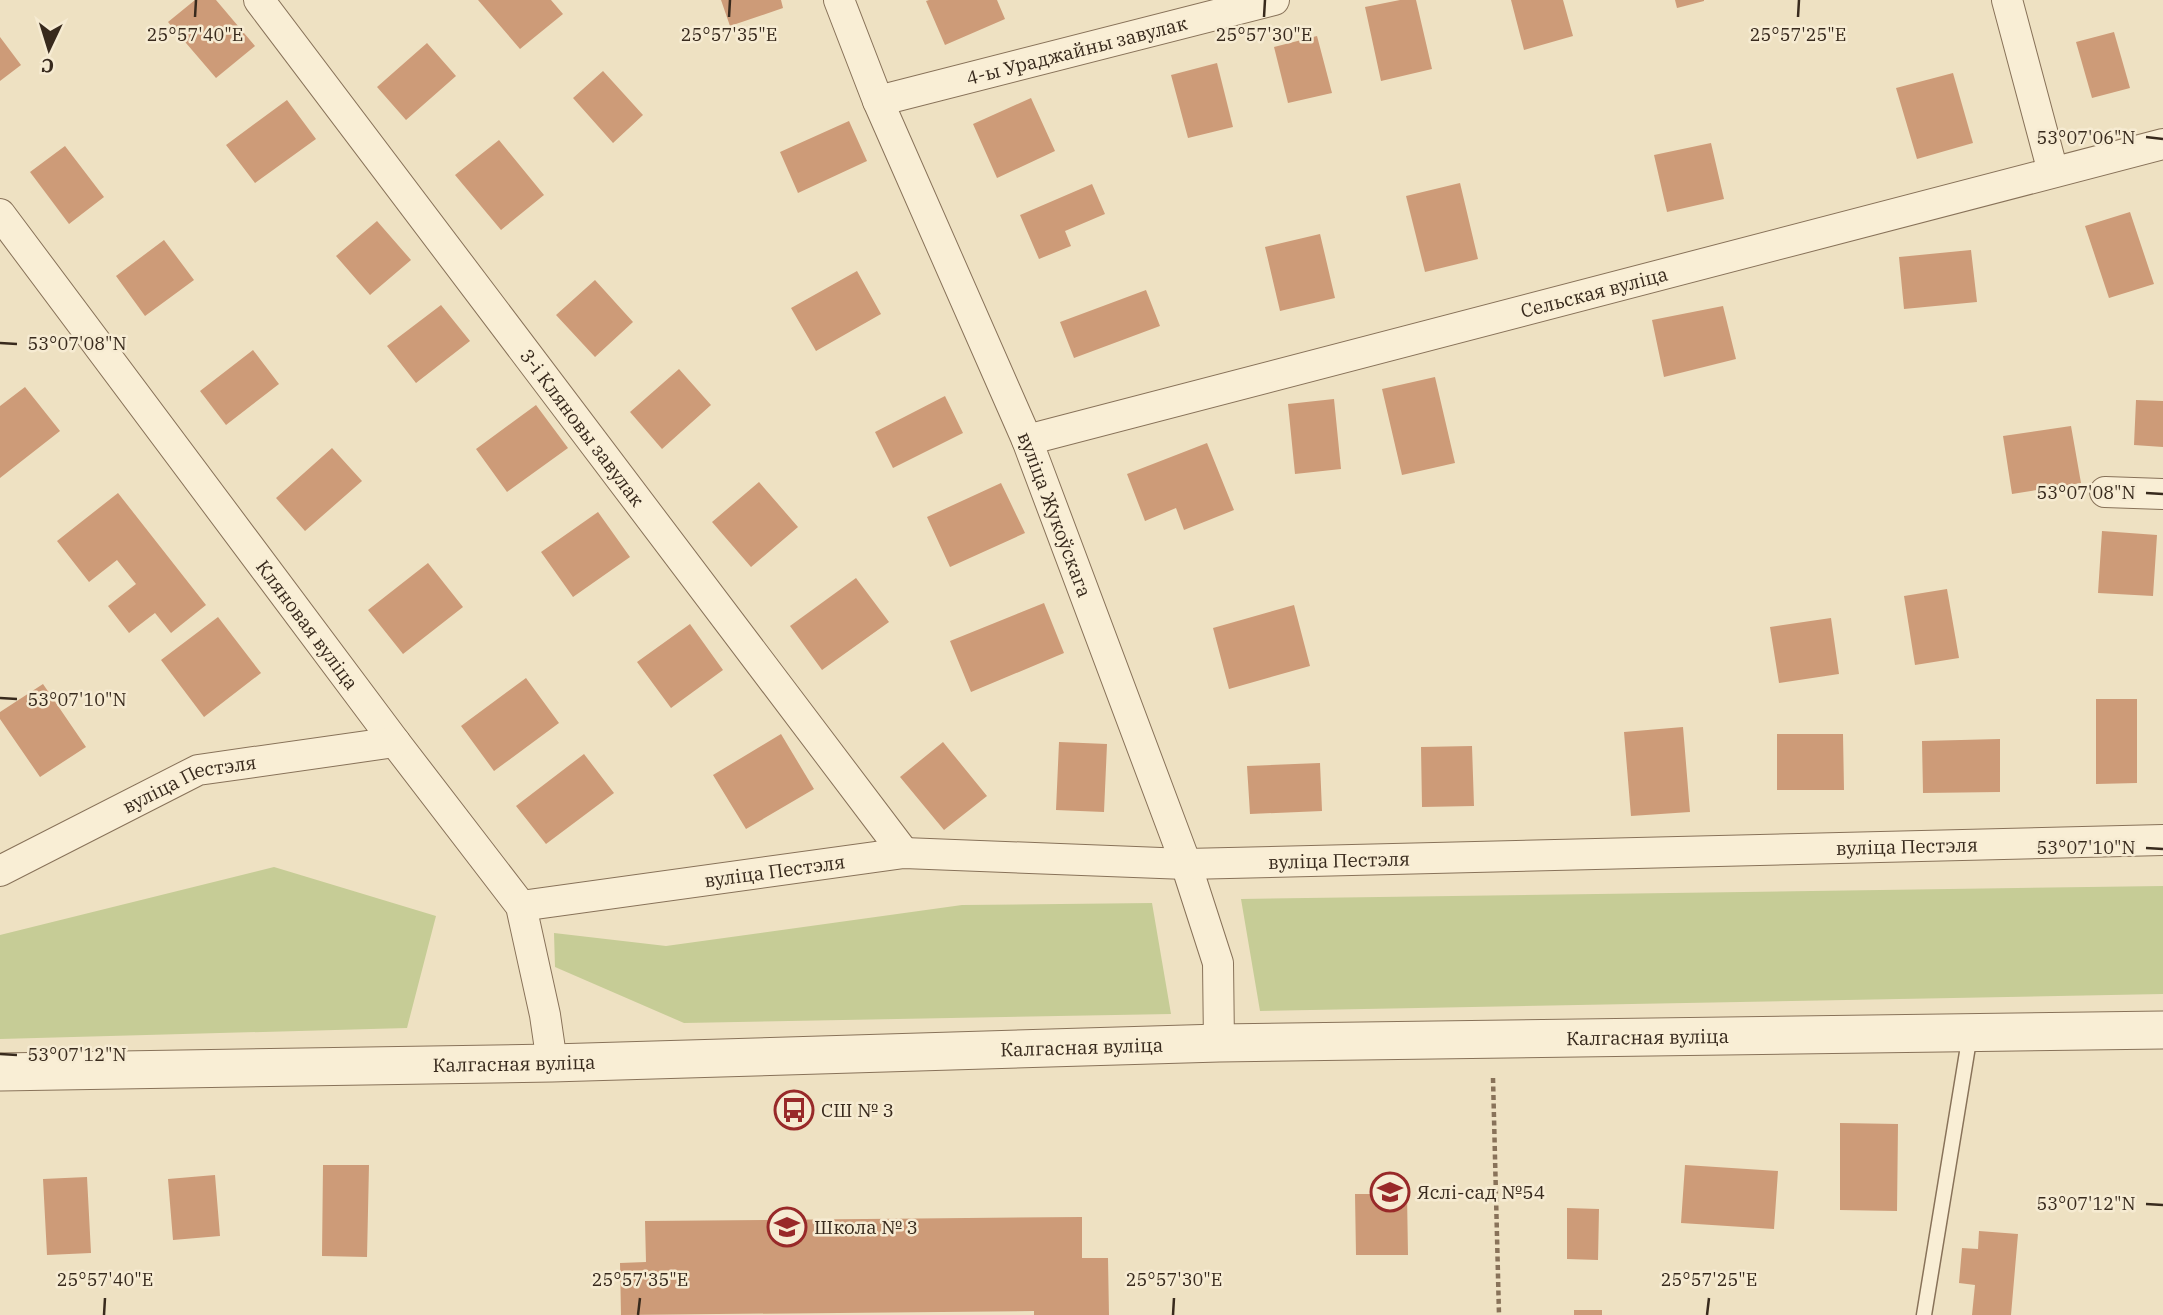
<svg xmlns="http://www.w3.org/2000/svg" width="2163" height="1315" font-family="'IBM Plex Serif',serif">
  <style>
    .green { fill: #c6cc96 }
    .building { fill: #cd9b78 }
    .lines { fill: none; stroke-linecap: round; stroke-linejoin: round }
    .service-casing { stroke: #887259; stroke-width: 17 }
    .minor-casing { stroke: #887259; stroke-width: 32 }
    .tertiary-casing { stroke: #887259; stroke-width: 39 }
    .path { stroke: #887259; stroke-width: 4.5; stroke-dasharray: 5 3.5; stroke-linecap: butt }
    .service { stroke: #f9eed5; stroke-width: 14 }
    .minor { stroke: #f9eed5; stroke-width: 30 }
    .tertiary { stroke: #f9eed5; stroke-width: 37 }
    .ticks { fill: none; stroke: #382a1d; stroke-width: 2.5 }
    .labels { text-anchor: middle; dominant-baseline: central; stroke-width: 5; stroke-linejoin: round; paint-order: stroke }
    .street-label { font-size: 19px; fill: #382a1d; stroke: #f6ebd2 }
    .poi-label { font-size: 19px; fill: #382a1d; stroke: #f6ebd2; text-anchor: start }
    .ticks-label { font-size: 18px; text-anchor: middle; fill: #382a1d; stroke: #f6ebd2; stroke-width: 5; stroke-linejoin: round; paint-order: stroke }
  </style>
  <rect width="100%" height="100%" fill="#eee1c2"/>
  <path class="green" d="M274,867L436,916L407,1028L0,1039V935Z
    M2163,886V994L1260,1011L1241,899Z
    M1152,903L1171,1014L684,1023L555,967L554,933L666,946L962,905Z"/>
  <path class="building" d="M195,0H216L255,46L216,78L168,22Z
    M478,0H551L563,14L520,49Z
    M721,0H781L783,8L730,26Z
    M929,0H997L1005,19L945,45L926,1Z
    M1400,0H1416L1432,69L1381,81L1365,7Z
    M1511,0H1563L1573,36L1524,50Z
    M1675,0H1704V1L1677,8Z
    M2114,32L2130,88L2092,98L2076,42Z
    M1317,36L1332,93L1288,103L1274,47Z
    M0,37L21,65L0,81Z
    M427,43L456,76L406,120L377,87Z
    M1217,63L1233,127L1188,138L1171,75Z
    M603,71L643,115L613,143L573,98Z
    M1953,73L1973,143L1917,159L1896,88Z
    M1031,98L1055,151L997,178L973,124Z
    M287,100L316,139L255,183L226,145Z
    M849,121L867,161L798,193L780,152Z
    M499,140L544,195L501,230L455,175Z
    M1711,143L1724,199L1667,212L1654,155Z
    M65,146L104,197L69,224L30,172Z
    M1460,183L1478,259L1425,272L1406,196Z
    M1092,184L1105,214L1065,231L1071,246L1039,259L1020,215Z
    M2130,212L2154,284L2109,298L2085,226Z
    M377,221L411,260L370,295L336,256Z
    M1320,234L1335,298L1280,311L1265,247Z
    M164,240L194,280L145,316L116,276Z
    M1971,250L1977,302L1904,309L1899,257Z
    M857,271L881,314L816,351L791,308Z
    M595,280L633,322L595,357L556,315Z
    M1146,290L1160,326L1074,358L1060,322Z
    M441,305L470,341L416,383L387,346Z
    M1723,306L1736,359L1664,377L1652,320Z
    M253,350L279,384L226,425L200,391Z
    M679,369L711,405L662,449L630,412Z
    M1435,377L1455,463L1402,475L1382,389Z
    M25,387L60,431L0,478V406Z
    M945,396L963,433L893,468L875,432Z
    M1334,399L1341,469L1295,474L1288,404Z
    M2136,400L2163,401V447L2134,445Z
    M536,405L568,448L507,492L476,449Z
    M2071,426L2081,483L2012,494L2003,436Z
    M1207,443L1234,510L1184,530L1176,508L1145,521L1127,474Z
    M332,448L362,481L305,531L276,498Z
    M759,482L798,527L751,567L712,522Z
    M1001,483L1025,533L950,567L927,517Z
    M118,493L206,605L171,633L155,613L129,633L108,606L136,584L117,560L89,582L57,541Z
    M598,512L630,557L573,597L541,552Z
    M2102,531L2157,535L2153,596L2098,593Z
    M428,563L463,607L403,654L368,610Z
    M856,578L889,622L822,670L790,626Z
    M1947,589L1959,658L1915,665L1904,596Z
    M1044,603L1064,653L971,692L950,641Z
    M1294,605L1310,666L1229,689L1213,628Z
    M218,617L261,673L204,717L161,660Z
    M1831,618L1839,674L1779,683L1770,627Z
    M690,624L723,670L671,708L637,662Z
    M526,678L559,723L494,771L461,726Z
    M43,684L86,747L40,777L0,719V712Z
    M2096,699H2137V783L2096,784Z
    M1683,727L1690,812L1631,816L1624,732Z
    M781,734L814,789L746,829L713,775Z
    M1777,734H1843L1844,790H1777Z
    M2000,739V792L1923,793L1922,741Z
    M943,742L987,796L944,830L900,777Z
    M1059,742L1107,744L1104,812L1056,810Z
    M1472,746L1474,806L1422,807L1421,747Z
    M584,754L614,793L546,844L516,806Z
    M1320,763L1322,811L1250,814L1247,766Z
    M1840,1123L1898,1124L1897,1211L1840,1210Z
    M323,1165H369L367,1257L322,1256Z
    M1685,1165L1778,1171L1774,1229L1681,1223Z
    M215,1175L220,1236L173,1240L168,1179Z
    M87,1177L91,1253L47,1255L43,1179Z
    M1355,1194H1407L1408,1255H1356Z
    M1567,1208L1599,1209L1598,1260L1567,1259Z
    M1082,1217V1258H1108L1109,1315H1034V1311L621,1315L620,1263L646,1262L645,1221Z
    M1979,1231L2018,1234L2011,1315H1972L1975,1285L1959,1283L1962,1248L1978,1249Z
    M1574,1310H1602V1315H1574Z"/>
  <g class="lines">
    <defs>
      <path id="service" d="M1924,1315L1970,1034"/>
      <g id="minor">
        <path id="s1" d="M259,0L904,853"/>
        <path id="s2" d="M839,0L878,101L1027,440L1186,864L1218,963L1219,1043"/>
        <path d="M2007,0L2053,172"/>
        <path id="s3" d="M878,101L1274,0"/>
        <path id="s4" d="M0,214L395,742L521,906L545,1015L552,1063"/>
        <path id="s5" d="M1027,440L2163,144"/>
        <path d="M2105,492L2163,494"/>
        <path id="s6" d="M0,871L198,770L395,742"/>
        <path id="s7" d="M521,906L904,853L1186,864L2163,840"/>
      </g>
      <g id="tertiary">
        <path id="s8" d="M0,1072L552,1063L1219,1043L2163,1030"/>
      </g>
    </defs>
    <use href="#service" class="service-casing"/>
    <use href="#minor" class="minor-casing"/>
    <use href="#tertiary" class="tertiary-casing"/>
    <path class="path" d="M1493,1078L1499,1315"/>
    <use href="#service" class="service"/>
    <use href="#minor" class="minor"/>
    <use href="#tertiary" class="tertiary"/>
  </g>
  <path class="ticks" d="M195,17L196,0M729,17L730,0M1264,17L1265,0M1798,17L1799,0M2146,137L2163,139M0,343L17,344M2146,493L2163,494M0,698L17,699M2146,848L2163,849M0,1054L17,1055M2146,1204L2163,1205M104,1315L105,1298M638,1315L640,1298M1173,1315L1174,1298M1707,1315L1709,1298"/>
  <defs>
    <symbol id="bus-ring" viewBox="-11 -11 22 22"><circle r="9.5" fill="#f6ebd2" stroke="#982929" stroke-width="1.5"/><path d="M-5-6H5V4H4V6H2V4H-2V6H-4V4H-5ZM-3.5-4V0h7V-4ZM-3.5 1.2v1.5H-2V1.2ZM2 1.2v1.5H3.5V1.2Z" fill="#982929"/></symbol>
    <symbol id="school-ring" viewBox="-11 -11 22 22"><circle r="9.5" fill="#f6ebd2" stroke="#982929" stroke-width="1.5"/><path d="M0-5L7-2L0 1L-7-2ZM-4 1L0 2.5L4 1V4Q0 6-4 4Z" fill="#982929"/></symbol>
  </defs>
  <g fill-rule="evenodd">
    <use href="#bus-ring" x="772" y="1088" width="44" height="44"/>
    <use href="#school-ring" x="1368" y="1170" width="44" height="44"/>
    <use href="#school-ring" x="765" y="1205" width="44" height="44"/>
  </g>
  <g class="labels">
    <g class="street-label">
      <text stroke="none"><textPath href="#s3" startOffset="205">4-ы Ураджайны завулак</textPath></text>
      <text stroke="none"><textPath href="#s5" startOffset="586">Сельская вуліца</textPath></text>
      <text stroke="none"><textPath href="#s1" startOffset="536">3-і Кляновы завулак</textPath></text>
      <text stroke="none"><textPath href="#s2" startOffset="558">вуліца Жукоўскага</textPath></text>
      <text stroke="none"><textPath href="#s4" startOffset="513">Кляновая вуліца</textPath></text>
      <text stroke="none"><textPath href="#s6" startOffset="210">вуліца Пестэля</textPath></text>
      <text stroke="none"><textPath href="#s7" startOffset="1390">вуліца Пестэля</textPath></text>
      <text stroke="none"><textPath href="#s7" startOffset="822">вуліца Пестэля</textPath></text>
      <text stroke="none"><textPath href="#s7" startOffset="256">вуліца Пестэля</textPath></text>
      <text stroke="none"><textPath href="#s8" startOffset="1648">Калгасная вуліца</textPath></text>
      <text stroke="none"><textPath href="#s8" startOffset="1082">Калгасная вуліца</textPath></text>
      <text stroke="none"><textPath href="#s8" startOffset="514">Калгасная вуліца</textPath></text>
    </g>
    <g class="poi-label">
      <text x="821" y="1110">СШ № 3</text>
      <text x="1417" y="1192">Яслі-сад №54</text>
      <text x="814" y="1227">Школа № 3</text>
    </g>
  </g>
  <g class="ticks-label">
    <text x="195" y="41">25°57'40"E</text>
    <text x="729" y="41">25°57'35"E</text>
    <text x="1264" y="41">25°57'30"E</text>
    <text x="1798" y="41">25°57'25"E</text>
    <text x="2086" y="144">53°07'06"N</text>
    <text x="77" y="350">53°07'08"N</text>
    <text x="2086" y="499">53°07'08"N</text>
    <text x="77" y="706">53°07'10"N</text>
    <text x="2086" y="854">53°07'10"N</text>
    <text x="77" y="1061">53°07'12"N</text>
    <text x="2086" y="1210">53°07'12"N</text>
    <text x="105" y="1286">25°57'40"E</text>
    <text x="640" y="1286">25°57'35"E</text>
    <text x="1174" y="1286">25°57'30"E</text>
    <text x="1709" y="1286">25°57'25"E</text>
  </g>
  <g transform="translate(49 49) rotate(184)" stroke="#f6ebd2" stroke-width="5" paint-order="stroke">
  <path d="M0-5L12 26L0 18L-12 26Z" fill="#382a1d"/>
  <text y="-10" font-size="19" font-weight="bold" text-anchor="middle" fill="#382a1d">С</text>
  </g>
</svg>
